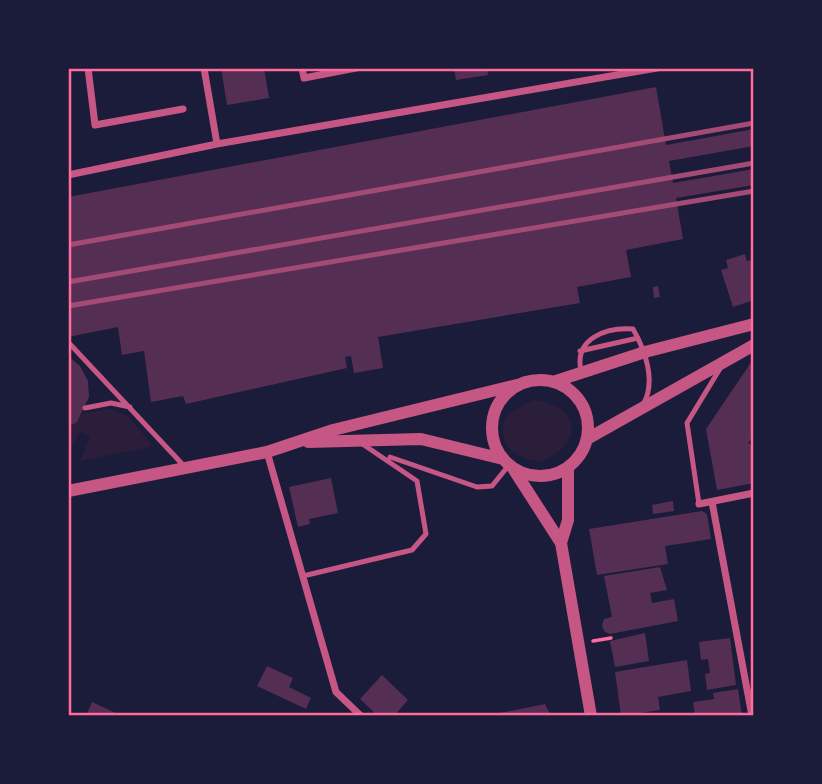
<svg xmlns="http://www.w3.org/2000/svg" width="822" height="784" font-family="Karla,sans-serif">
  <style>
    .green { fill: #2a1e3b }
    .building { fill: #542f53 }
    .lines { fill: none; stroke-linecap: round; stroke-linejoin: round }
    .path { stroke: #ff6b9d; stroke-width: 3.5 }
    .service { stroke: #c65784; stroke-width: 5 }
    .minor { stroke: #c65784; stroke-width: 7 }
    .tertiary { stroke: #c65784; stroke-width: 12 }
    .rail { stroke: #a44b75; stroke-width: 5 }
    .neatline { fill: none; stroke: #ff6b9d; stroke-width: 2.5 }
  </style>
  <rect width="100%" height="100%" fill="#1b1b3a"/>
  <path class="green" d="M533,400C580,405 585,442 543,461C515,462 492,441 508,414Z
    M111,409L128,416L151,443L150,447L80,461L90,437L81,432L68,451V427L83,413Z"/>
  <path class="building" d="M221,68H264L269,98L227,105Z
    M454,68H487L488,75L456,80Z
    M656,87L666,145L754,129V146L669,161L673,183L754,169V185L676,198L683,239L626,250L631,277L577,287L580,303L378,337L383,368L354,373L351,356L345,357L347,368L186,404L183,396L151,402L144,351L122,355L118,327L68,337V197Z
    M745,254L747,261L754,259V300L733,307L721,270L728,268L726,260Z
    M658,286L660,297L654,298L653,287Z
    M68,356L80,366L88,381L89,397L77,422L68,427Z
    M754,358V435L748,443L754,446V483L717,490L706,429Z
    M331,478L338,513L309,519L310,524L298,527L289,487Z
    M673,501L674,511L653,514L652,505Z
    M702,511L707,514L711,539L665,546L668,564L597,575L589,529Z
    M660,567L667,590L650,593L652,603L674,599L678,621L610,634L605,632L602,626L604,619L612,617L604,576Z
    M645,633L649,661L615,667L610,641Z
    M730,638L736,685L707,690L705,674L710,673L708,659L701,660L699,642Z
    M687,660L691,691L658,697L660,710L621,716L615,672Z
    M267,666L293,678L289,687L311,698L306,709L257,686Z
    M382,675L408,700L394,716H378L360,699Z
    M738,689L742,716H695L693,702L714,699L713,693Z
    M92,702L122,716H86Z
    M545,704L551,716H494L500,713Z"/>
  <g class="lines">
    <path class="path" d="M593,641L611,638"/>
    <path class="service" d="M68,342L185,467
      M580,351L638,338
      M581,371C574,339 605,327 633,329C645,350 656,380 644,403
      M85,408L111,403L130,407
      M390,457L477,487L492,486L509,465
      M699,504L687,423L721,367
      M303,576L412,550L426,534L417,481L361,443"/>
    <path class="minor" d="M88,68L95,125L183,109
      M204,68L217,144
      M302,68L304,78L356,68
      M68,175L217,144L657,68
      M267,452L336,692L361,716
      M712,502L752,716
      M699,504L754,493"/>
    <path class="tertiary" d="M492 428a48 48 0 1 1 96 0a48 48 0 1 1-96 0Z
      M553,382L645,352L754,324
      M587,439L754,345
      M308,442L421,439L503,459
      M568,468V520L561,543L591,716
      M514,470L561,543
      M68,491L267,452L333,430L521,384"/>
    <path class="rail" d="M68,245L754,123
      M68,282L754,163
      M68,306L754,191"/>
  </g>
  <rect width="822" height="784" fill="none" stroke="#1b1b3a" stroke-width="140"/>
  <rect x="70" y="70" width="682" height="644" class="neatline"/>
</svg>
